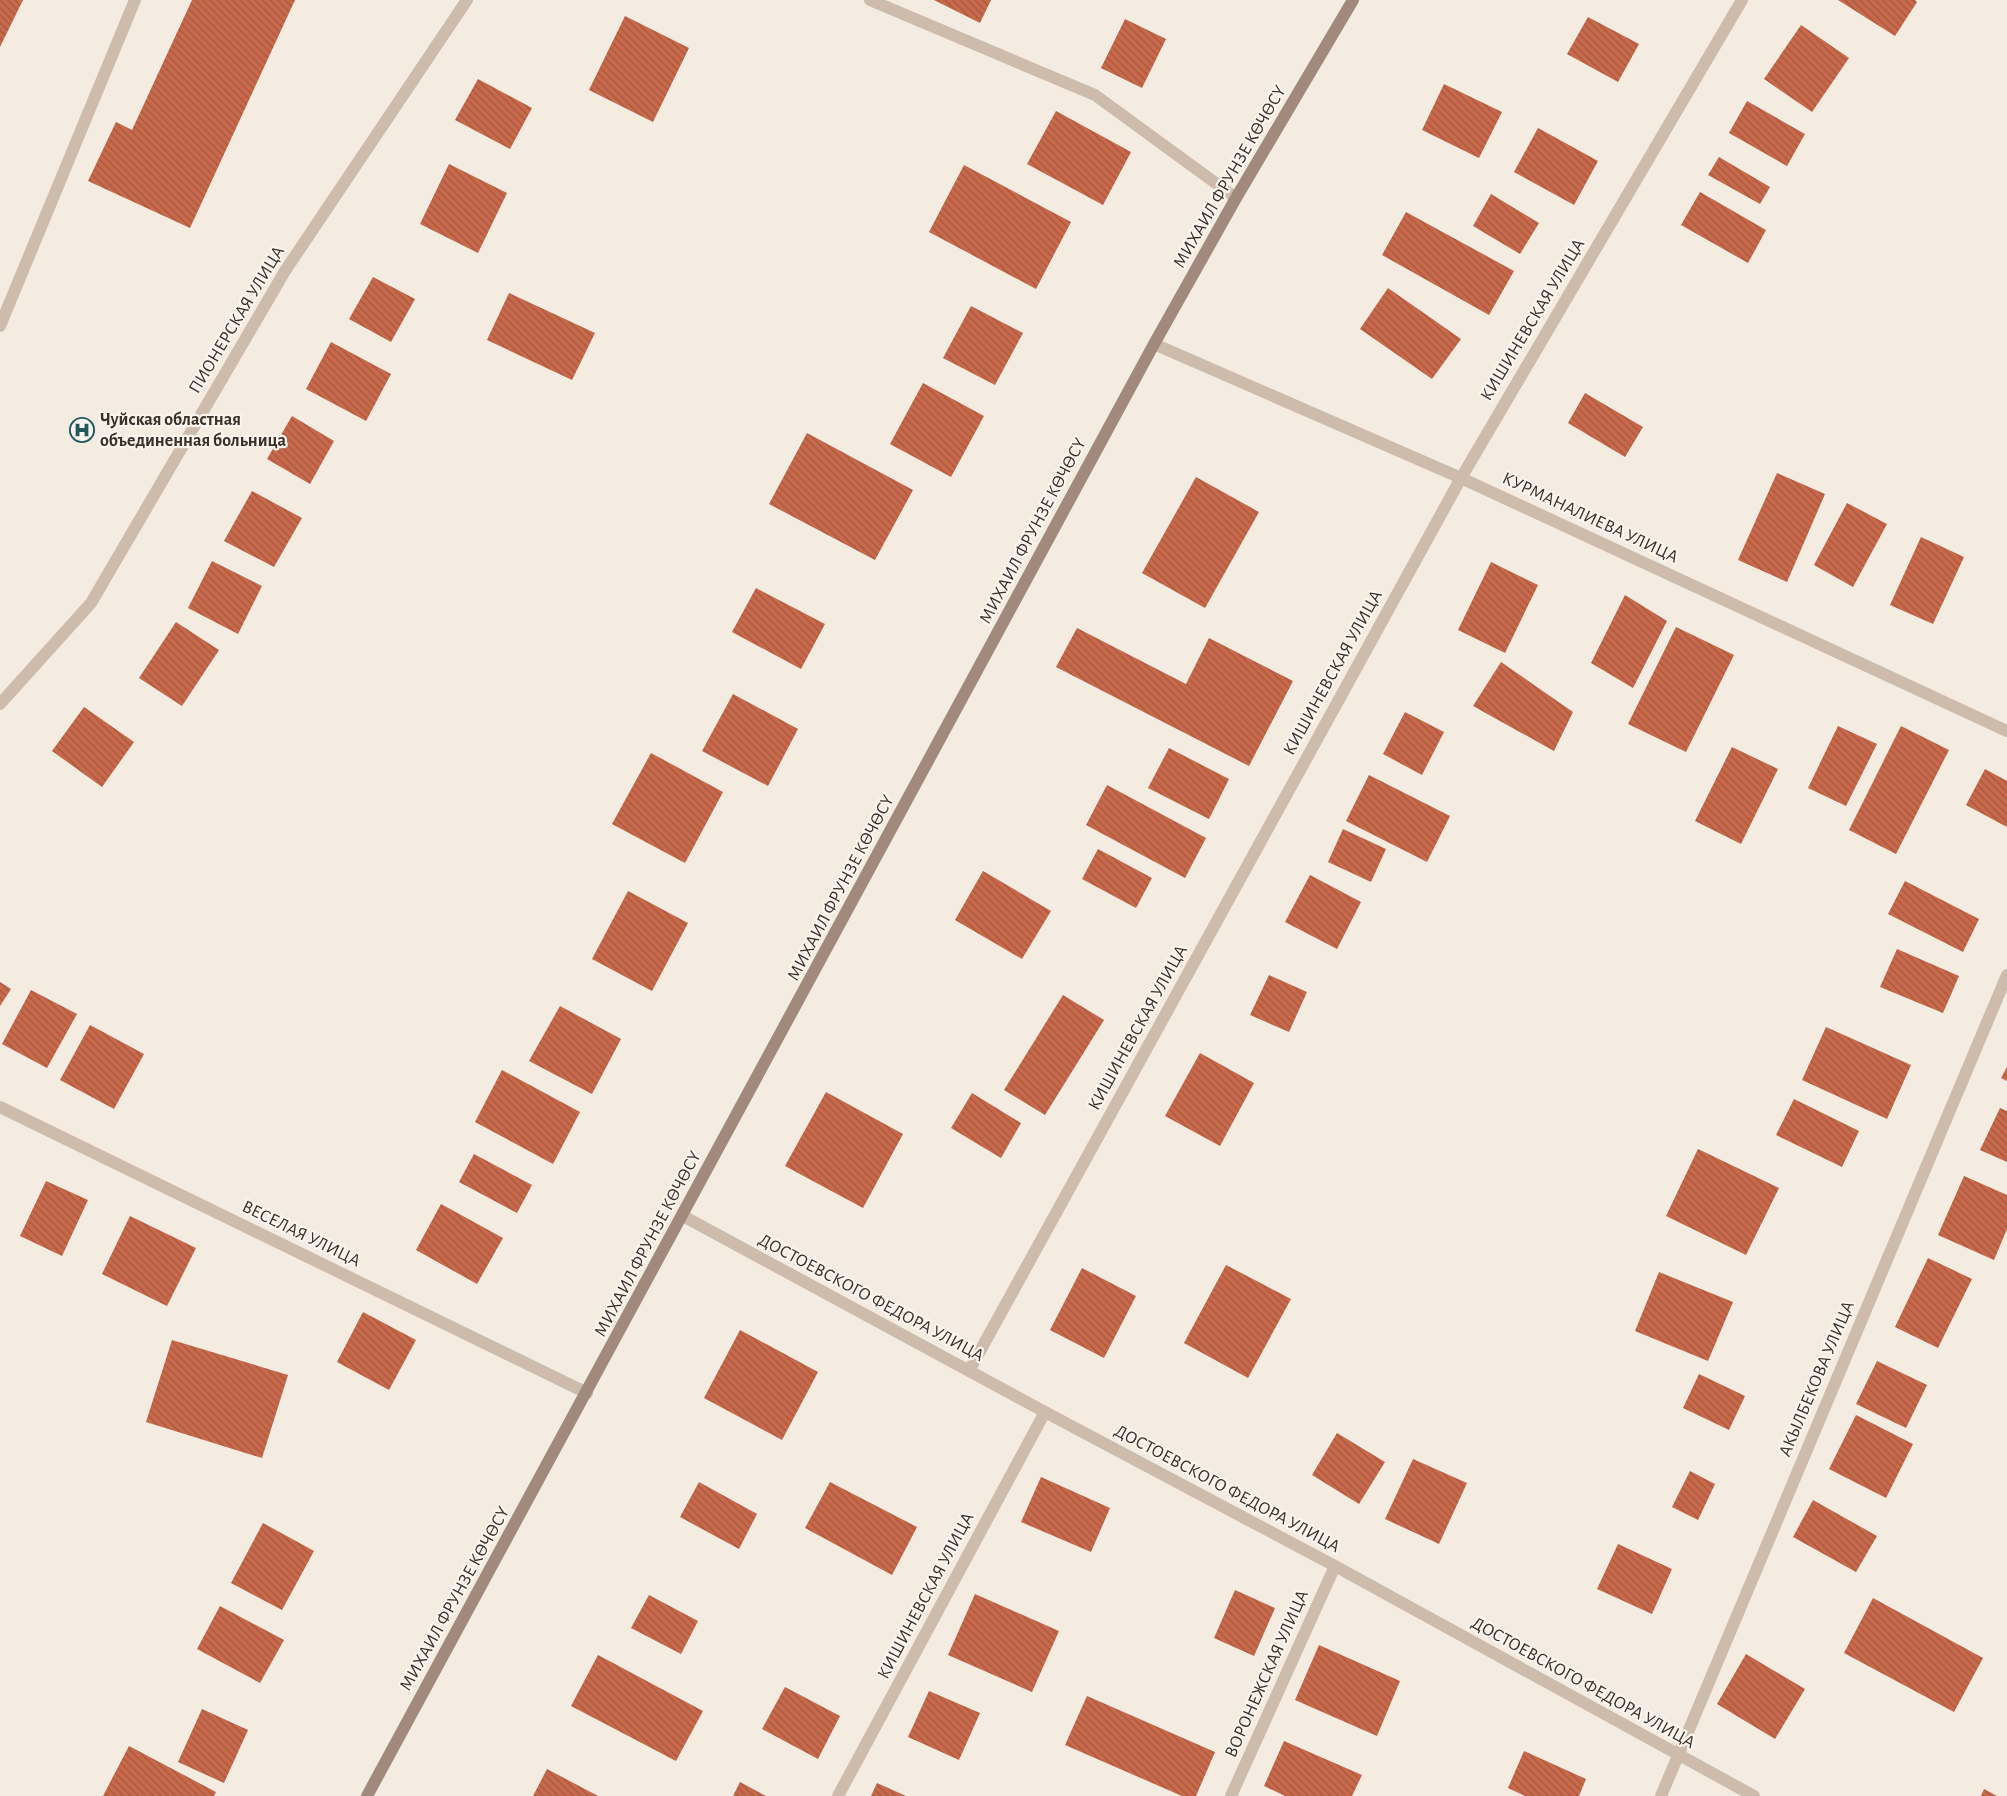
<svg xmlns="http://www.w3.org/2000/svg" width="2007" height="1796" font-family="'Alegreya Sans',sans-serif">
  <style>
    .building { fill: url(#building-back-hatch) }
    .lines { fill: none; stroke-linecap: round; stroke-linejoin: round }
    .service { stroke: #cdbbac; stroke-width: 12 }
    .minor { stroke: #cdbbac; stroke-width: 12 }
    .secondary { stroke: #a18a7d; stroke-width: 12 }
    .labels { text-anchor: middle; dominant-baseline: central; stroke-width: 4.5; stroke-linejoin: round; paint-order: stroke }
    .street-label { font-size: 18px; fill: #3b302b; stroke: #fbf5ee }
    .poi-label { font-size: 18px; font-weight: bold; fill: #3b302b; stroke: #fbf5ee; text-anchor: start }
  </style>
  <defs>
    <pattern id="building-back-hatch" width="6" height="6" patternUnits="userSpaceOnUse" patternTransform="scale(1.25)"><rect width="6" height="6" fill="#c8694b"/><path d="M-1 5l2 2M0 0l6 6M5-1l2 2" fill="none" stroke="#a4573f"/></pattern>
  </defs>
  <rect width="100%" height="100%" fill="#f4ebe1"/>
  <path class="building" d="M0,0H23L0,47Z
    M192,0H295L190,228L88,181L116,122L132,130Z
    M934,0H991L980,23Z
    M1838,0H1915L1917,2L1895,36Z
    M625,16L689,48L653,122L589,90Z
    M1588,17L1639,44L1618,82L1567,54Z
    M1125,19L1166,39L1142,88L1101,68Z
    M1801,25L1849,58L1812,112L1764,79Z
    M478,79L532,108L510,149L455,120Z
    M1444,84L1502,112L1479,158L1422,130Z
    M1747,101L1805,134L1787,166L1729,133Z
    M1056,111L1131,152L1103,205L1027,164Z
    M1538,128L1598,161L1574,205L1514,172Z
    M1719,157L1770,187L1760,204L1708,175Z
    M449,164L507,193L478,253L420,224Z
    M964,165L1071,222L1036,289L929,232Z
    M1700,192L1766,230L1748,263L1681,225Z
    M1491,194L1539,223L1520,254L1473,226Z
    M1406,212L1514,271L1489,315L1382,255Z
    M373,277L415,299L391,342L349,319Z
    M1388,288L1461,339L1432,379L1360,329Z
    M509,293L595,333L572,380L487,340Z
    M971,306L1023,333L995,385L943,358Z
    M331,342L391,374L366,421L306,389Z
    M923,383L984,416L951,477L890,444Z
    M1585,393L1643,427L1625,457L1568,423Z
    M292,416L334,441L310,484L267,459Z
    M807,433L913,490L875,560L769,504Z
    M1777,473L1825,494L1787,582L1738,560Z
    M1196,477L1259,512L1205,608L1142,573Z
    M252,491L302,518L274,567L224,541Z
    M1847,503L1887,524L1853,587L1814,565Z
    M1921,537L1964,557L1933,624L1890,605Z
    M212,561L262,586L238,634L188,608Z
    M1491,562L1538,585L1505,653L1458,630Z
    M756,588L825,624L801,669L732,632Z
    M1625,595L1667,621L1633,688L1591,663Z
    M176,622L219,650L182,706L139,678Z
    M1676,627L1734,655L1686,752L1628,724Z
    M1077,628L1186,684L1209,638L1293,681L1249,766L1056,667Z
    M1501,662L1573,712L1554,751L1473,706Z
    M733,694L798,729L768,786L702,751Z
    M84,707L134,742L102,787L52,751Z
    M1405,712L1444,732L1422,775L1383,754Z
    M1838,726L1877,744L1846,806L1808,788Z
    M1901,726L1949,750L1896,854L1849,830Z
    M1732,747L1778,769L1741,844L1695,821Z
    M1169,748L1229,779L1209,819L1148,788Z
    M651,753L723,792L685,863L612,824Z
    M1985,769L2007,781V827L1966,805Z
    M1369,775L1450,816L1427,862L1346,821Z
    M1107,785L1206,838L1185,878L1086,825Z
    M1343,829L1386,849L1371,882L1328,862Z
    M1098,849L1152,878L1136,908L1082,879Z
    M983,871L1051,911L1022,959L955,920Z
    M1310,875L1361,902L1337,949L1285,922Z
    M1905,881L1979,919L1963,952L1888,914Z
    M628,891L688,923L652,991L592,959Z
    M1897,949L1959,976L1943,1013L1880,987Z
    M1269,975L1307,992L1289,1032L1250,1015Z
    M0,982L11,989L0,1006Z
    M31,990L77,1014L47,1068L2,1044Z
    M1063,995L1104,1020L1045,1115L1004,1090Z
    M560,1006L621,1039L592,1094L529,1061Z
    M90,1025L144,1054L114,1109L60,1080Z
    M1826,1027L1911,1065L1887,1119L1802,1080Z
    M1200,1053L1254,1083L1220,1146L1165,1116Z
    M2007,1067V1081L2001,1078Z
    M502,1070L580,1112L553,1164L475,1122Z
    M826,1092L903,1134L863,1208L785,1166Z
    M972,1093L1021,1123L1001,1158L951,1128Z
    M1794,1099L1859,1131L1842,1167L1776,1135Z
    M2000,1108L2007,1111V1162L1980,1150Z
    M1698,1149L1779,1188L1746,1255L1666,1216Z
    M474,1154L532,1185L517,1213L459,1182Z
    M1964,1176L2007,1195V1229L1994,1260L1938,1235Z
    M46,1181L88,1200L62,1256L20,1236Z
    M441,1204L503,1238L477,1284L416,1250Z
    M130,1216L196,1248L167,1306L102,1274Z
    M1928,1258L1972,1279L1938,1348L1895,1327Z
    M1226,1265L1291,1299L1248,1378L1184,1343Z
    M1082,1268L1136,1296L1104,1358L1050,1330Z
    M1659,1272L1733,1302L1708,1361L1635,1331Z
    M363,1312L416,1340L389,1390L337,1362Z
    M740,1330L818,1372L782,1440L704,1398Z
    M172,1340L288,1375L262,1458L146,1422Z
    M1877,1361L1927,1385L1906,1428L1856,1404Z
    M1699,1374L1745,1396L1729,1430L1683,1408Z
    M1856,1415L1913,1444L1886,1498L1829,1469Z
    M1337,1433L1385,1462L1359,1504L1312,1475Z
    M1413,1459L1467,1483L1439,1544L1385,1519Z
    M1690,1471L1715,1484L1698,1520L1672,1507Z
    M1041,1477L1110,1508L1091,1552L1021,1522Z
    M699,1482L757,1514L739,1549L680,1517Z
    M830,1482L917,1527L892,1575L805,1528Z
    M1813,1500L1877,1536L1856,1572L1793,1537Z
    M263,1523L314,1551L282,1610L231,1583Z
    M1618,1544L1672,1569L1652,1614L1597,1589Z
    M1235,1590L1275,1608L1254,1656L1214,1638Z
    M975,1594L1059,1631L1032,1692L948,1655Z
    M649,1595L698,1621L681,1654L631,1628Z
    M1873,1598L1983,1658L1954,1712L1844,1653Z
    M220,1606L284,1640L260,1683L197,1649Z
    M1319,1645L1400,1681L1377,1736L1295,1700Z
    M1746,1654L1805,1689L1775,1739L1717,1704Z
    M598,1655L703,1711L676,1761L571,1706Z
    M785,1687L840,1716L818,1759L762,1729Z
    M929,1691L980,1713L959,1760L908,1737Z
    M1087,1696L1215,1752L1196,1796H1182L1065,1745Z
    M202,1709L248,1730L224,1783L178,1762Z
    M1284,1741L1362,1775L1352,1796H1285L1264,1786Z
    M129,1746L216,1792L214,1796H103Z
    M1524,1751L1586,1779L1579,1796H1525L1508,1788Z
    M547,1769L598,1796H533Z
    M740,1782L766,1796H733Z
    M877,1783L906,1796H871Z
    M1984,1789L1997,1796H1981Z"/>
  <g class="lines">
    <path class="service" d="M0,326L135,0"/>
    <path class="minor" d="M870,0L1095,95L1236,198
      M1154,344L1461,478L2007,731
      M0,704L91,603L285,271L467,0
      M0,1107L587,1393
      M683,1216L1045,1412L1335,1566L1754,1796
      M969,1371L1461,478L1742,0
      M838,1796L1045,1412
      M1231,1796L1335,1566
      M1661,1796L2007,975"/>
    <path class="secondary" d="M367,1796L1154,344L1236,198L1353,0"/>
  </g>
  <defs>
    <symbol id="hospital-ring" viewBox="-11 -11 22 22"><circle r="9.5" fill="#fbf5ee" stroke="#1f5a5e" stroke-width="1.5"/><path d="M-5-5h3v3.5h4V-5h3V5h-3V1.5h-4V5h-3Z" fill="#1f5a5e"/></symbol>
  </defs>
  <g fill-rule="evenodd">
    <use href="#hospital-ring" x="68" y="416" width="28" height="28"/>
  </g>
  <g class="labels">
    <g class="street-label">
      <text transform="translate(1230 177) rotate(-60)">МИХАИЛ ФРУНЗЕ КӨЧӨСҮ</text>
      <text transform="translate(237 320) rotate(-59)">ПИОНЕРСКАЯ УЛИЦА</text>
      <text transform="translate(1533 320) rotate(-59)">КИШИНЕВСКАЯ УЛИЦА</text>
      <text transform="translate(1590 518) rotate(25)">КУРМАНАЛИЕВА УЛИЦА</text>
      <text transform="translate(1033 531) rotate(-62)">МИХАИЛ ФРУНЗЕ КӨЧӨСҮ</text>
      <text transform="translate(1333 673) rotate(-61)">КИШИНЕВСКАЯ УЛИЦА</text>
      <text transform="translate(841 888) rotate(-62)">МИХАИЛ ФРУНЗЕ КӨЧӨСҮ</text>
      <text transform="translate(1138 1028) rotate(-61)">КИШИНЕВСКАЯ УЛИЦА</text>
      <text transform="translate(301 1234) rotate(26)">ВЕСЕЛАЯ УЛИЦА</text>
      <text transform="translate(648 1244) rotate(-62)">МИХАИЛ ФРУНЗЕ КӨЧӨСҮ</text>
      <text transform="translate(871 1298) rotate(28)">ДОСТОЕВСКОГО ФЕДОРА УЛИЦА</text>
      <text transform="translate(1817 1379) rotate(-67)">АКЫЛБЕКОВА УЛИЦА</text>
      <text transform="translate(1227 1489) rotate(28)">ДОСТОЕВСКОГО ФЕДОРА УЛИЦА</text>
      <text transform="translate(926 1596) rotate(-62)">КИШИНЕВСКАЯ УЛИЦА</text>
      <text transform="translate(455 1599) rotate(-61)">МИХАИЛ ФРУНЗЕ КӨЧӨСҮ</text>
      <text transform="translate(1267 1674) rotate(-66)">ВОРОНЕЖСКАЯ УЛИЦА</text>
      <text transform="translate(1583 1683) rotate(29)">ДОСТОЕВСКОГО ФЕДОРА УЛИЦА</text>
    </g>
    <g class="poi-label">
      <text x="100" y="420">Чуйская областная<tspan x="100" dy="21">объединенная больница</tspan></text>
    </g>
  </g>
</svg>
